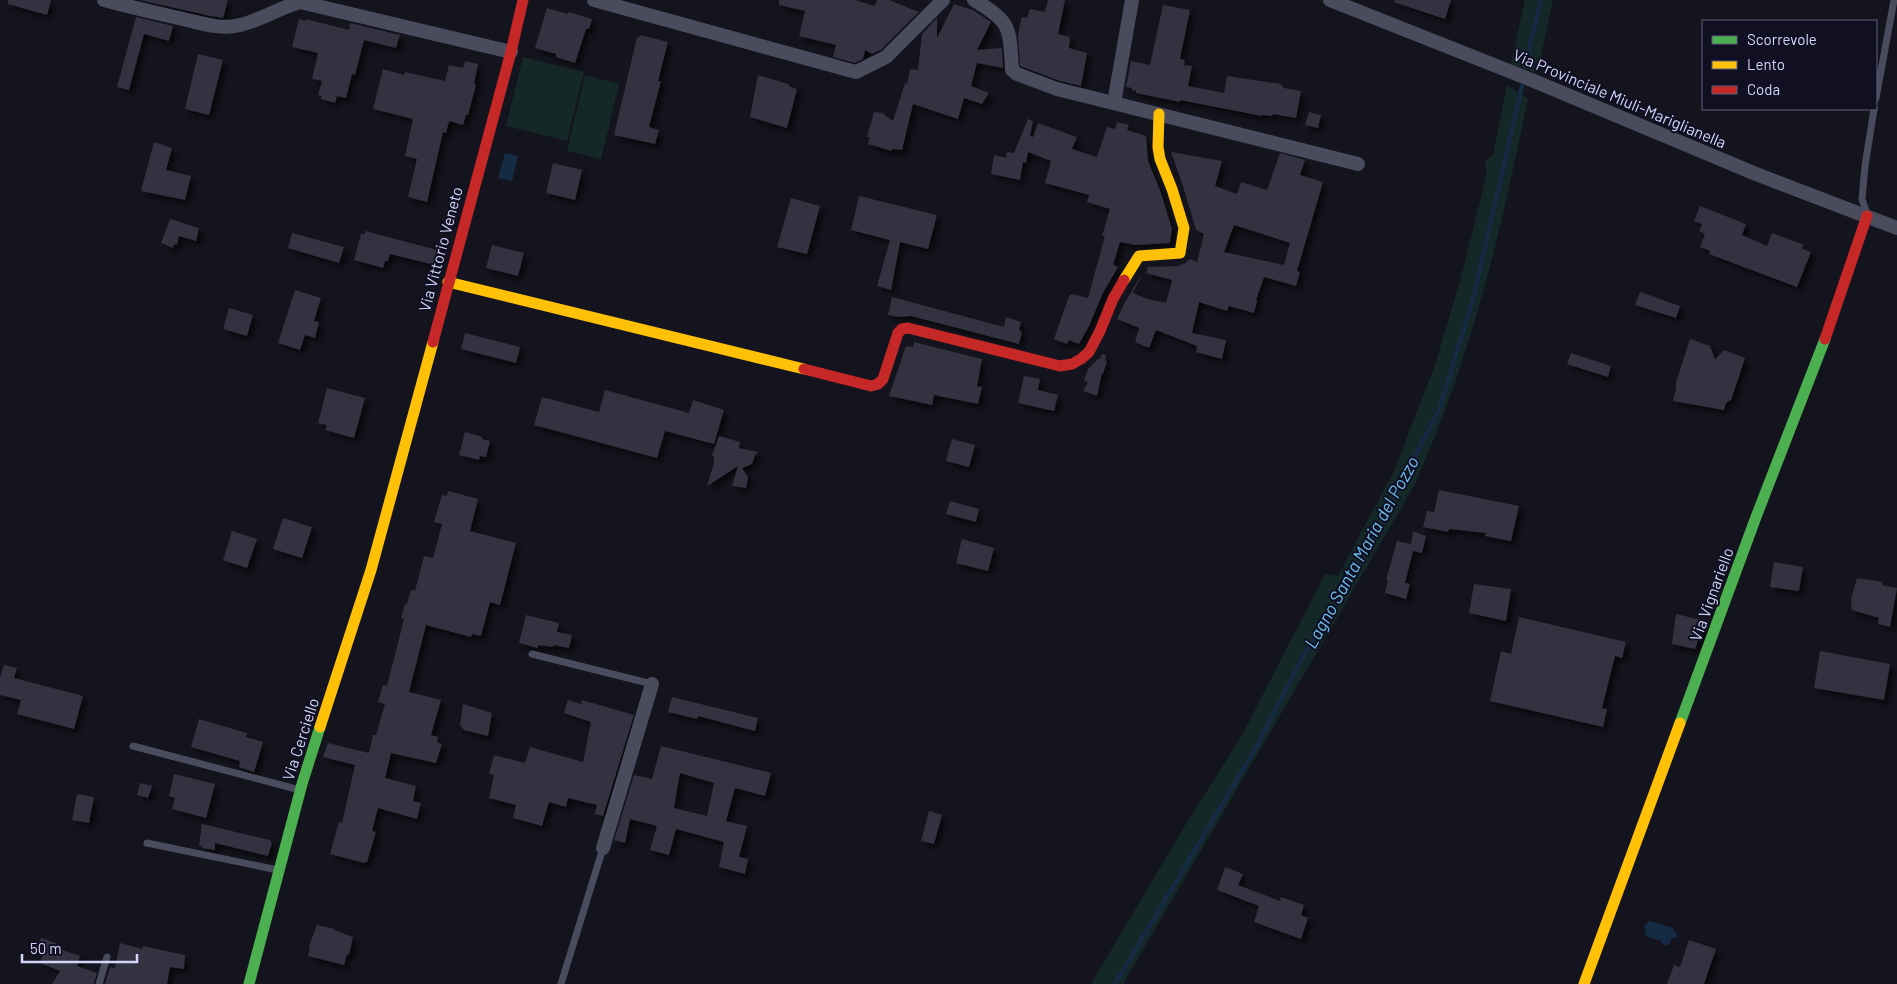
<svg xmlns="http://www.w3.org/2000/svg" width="1897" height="984" font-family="Barlow,sans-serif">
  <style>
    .green { fill: #142827 }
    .water { fill: #152b43 }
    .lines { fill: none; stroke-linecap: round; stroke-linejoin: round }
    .stream { stroke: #152b43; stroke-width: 4.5 }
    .building { fill: #323240; fill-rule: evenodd; filter: url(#shadow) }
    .lane { stroke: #4a4b5d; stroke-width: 7 }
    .street { stroke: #4a4b5d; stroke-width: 14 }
    .fast { stroke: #4caf50; stroke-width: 11 }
    .slow { stroke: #ffc107; stroke-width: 11 }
    .jam { stroke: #c62828; stroke-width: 11 }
    .labels { text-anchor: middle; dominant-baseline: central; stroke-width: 4; stroke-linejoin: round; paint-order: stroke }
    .street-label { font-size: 16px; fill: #d5d5fb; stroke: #111022 }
    .water-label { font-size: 18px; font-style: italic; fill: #6dc1f0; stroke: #111022 }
  </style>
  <defs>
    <filter id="shadow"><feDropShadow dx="4.5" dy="4.5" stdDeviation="2.5" flood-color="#0009"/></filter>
  </defs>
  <rect width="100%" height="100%" fill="#14141e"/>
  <path class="green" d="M1525,0H1553L1537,73L1511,64Z
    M523,57L584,72L567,141L506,126Z
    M585,75L619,84L601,159L567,151Z
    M1507,85L1528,99C1517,151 1506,203 1493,255C1473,334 1447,412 1414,486L1123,984H1091L1187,822L1241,737L1325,574L1338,576L1393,473L1434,368L1459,285L1487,173C1484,163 1484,160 1493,155Z"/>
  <path class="water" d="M505,153L518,156L512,181L498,178Z
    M1649,921L1674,928L1673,931L1676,932L1677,937L1671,939L1670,943L1666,946L1663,944L1661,941L1645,936L1646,932L1644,927Z"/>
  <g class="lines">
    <path class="stream" d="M1525,66L1541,0
      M1115,984L1251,756L1309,646L1363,558L1439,410L1473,299L1522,86"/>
  </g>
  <path class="building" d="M8,0H51L47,15L8,4Z
    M140,0H228L223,18L206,15Z
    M779,0H855L875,6L877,0H889L919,12L881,50L872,54L865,50L863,59L855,63L833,57L836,45L799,36L805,11L779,5Z
    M1048,0H1065L1058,34L1070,37L1069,48L1087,53L1081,86L1060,81L1020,66L1018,36L1020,24L1022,17L1027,18L1030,9L1045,12Z
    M1395,0H1451L1445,19L1394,2Z
    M954,4L973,10L991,22L977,50L1002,48L1003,68L977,63L971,86L989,93L982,104L964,98L958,119L913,104L902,150L892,149V151L868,144L870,137H867L874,112L882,113L893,121L905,83L907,84L910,69L918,70L922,34L937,18V38Z
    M1163,5L1190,10L1180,59L1185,60L1184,65L1192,66L1188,86L1224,93L1227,76L1281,84L1284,88L1301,91L1296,118L1273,114L1272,116L1263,115L1262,116L1180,100V102L1136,93V91L1132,90V88L1126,87L1131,61L1150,65Z
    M547,8L568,14L569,12L592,19L589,29H586L575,63L556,57V54L535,48Z
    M136,17L173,26L169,41L144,34L129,90L117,87Z
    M299,19L306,21V19L349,30L350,23L400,35L396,48L364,40L355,75L352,74L346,98L337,96L335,103L321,99L322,96L318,95L322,81L312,79L318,53L292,47Z
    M640,35L668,42L658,81H661L649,127L659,130L655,144L614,135L637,37L639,38Z
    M198,54L223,60L209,115L185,109Z
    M465,61L478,64L474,84L476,85L468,115H466L463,125L449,121L446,133L443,132L427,202L408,197L417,159L405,156L413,119L373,109L383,69L404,75L405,72L445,81L449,65L463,68Z
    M758,75L788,84L791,87L797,89L787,128L750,117Z
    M1309,112L1321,115L1318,128L1305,125Z
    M1028,119L1033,121L1030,136L1033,137L1038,123L1077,137L1072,149L1097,157L1107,127L1115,129L1117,122L1129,125L1127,130L1146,136L1148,161L1161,193L1172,229L1170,243L1136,245L1120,242L1113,265L1118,267L1103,293L1089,326L1079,344L1069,340L1067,344L1054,339L1069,296L1072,294L1088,298L1105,236H1102L1110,209L1087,202L1089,195L1045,183L1051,161L1028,152L1026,163L1023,162L1020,180L991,174L994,155L1006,158L1007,152L1014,153Z
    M154,142L172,148L166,170L191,176L185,200L141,191Z
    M1171,152L1222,161L1215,186L1237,194L1241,182L1267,190L1280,153L1305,160L1300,175L1323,182L1297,271L1300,272L1296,286L1264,277L1256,300L1257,301L1254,313L1229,306L1227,311L1199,302L1192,333L1226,340L1222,359L1196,352L1197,346L1156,330L1149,348L1135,342L1139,328L1117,319L1124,304L1142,274L1133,293L1148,299L1166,303L1172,280L1146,273L1148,267L1178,266L1184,264L1190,259L1197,262L1204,234L1196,230L1183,186ZM1234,225L1290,243L1284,265L1224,252Z
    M553,163L582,170L575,200L546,193Z
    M859,196L937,215L928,249L900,242L891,290L877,286L890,240L851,230Z
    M791,198L820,206L807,254L777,247Z
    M1700,206L1746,224L1742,235L1767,246L1772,233L1804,245L1801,248L1811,252L1797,287L1709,254L1710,251L1700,247L1705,234L1699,231L1702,224L1694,221Z
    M170,219L199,228L196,241L179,236L177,245L174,244L173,248L161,243Z
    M365,231L437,250L434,265L390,254L388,261H385L383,268L354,260L361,234H365Z
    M292,233L344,247L339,263L288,248Z
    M492,245L524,253L518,276L486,268Z
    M295,290L321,298L314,321L319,322L315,338L305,335L300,350L278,343Z
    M1640,292L1680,306L1676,318L1635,305Z
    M892,297L1004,327L1006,317L1021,322L1019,330L1022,332L1019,344L911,316L900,317L888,315Z
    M229,308L253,315L247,336L223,329Z
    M465,333L520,347L516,363L461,349Z
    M1690,339L1710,346L1715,359L1724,350L1745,358L1731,400L1726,403L1724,410L1673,401L1676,389V382Z
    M914,342L982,359L977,386L982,387L978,404L934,395L932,405L889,396L906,346L913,347Z
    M1571,353L1611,366L1608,377L1567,364Z
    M1102,354L1106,355L1105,361H1107L1103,374L1102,373L1097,396L1083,391L1088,382L1084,381L1088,369L1098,359H1100Z
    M1024,376L1040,379L1038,390L1058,395L1054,411L1018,403Z
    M327,388L365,398L354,438L325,430L327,425L318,423Z
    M605,390L689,413L693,400L724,410L714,444L665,431L657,458L534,425L542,397L599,412Z
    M465,432L482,437V439L490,441L486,457L480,456L479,460L459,455Z
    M719,436L740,442L739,448L758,452L755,455L752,464L742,468L748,477L746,488L732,486L738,466L707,486L714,463V457L712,455Z
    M952,439L975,445L969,467L946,461Z
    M1439,490L1519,506L1511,541L1485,536L1486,533L1449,529L1448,532L1423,527L1427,511L1434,512Z
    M448,491L478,499L470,531L516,543L500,605L490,602L481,636L472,634L471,637L426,625L409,692L441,700L431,735L438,737L437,742L442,744L436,763L391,753L385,778L416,786L413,801L421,803L417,819L378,808L372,831L376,832L367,862L364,863L330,854L339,822L342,823L355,765L323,757L328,743L369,753L373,735H376L385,704L378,702L383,685L387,686L404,619L401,618L405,604H407L411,590L415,591L424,556L433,558L442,524L434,522L442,495L447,496Z
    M950,501L979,509L976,522L946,514Z
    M283,518L312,527L302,558L273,549Z
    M232,531L257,539L247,568L223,560Z
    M1413,531L1426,536L1422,553L1413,551L1405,583L1410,584L1406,599L1385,593L1388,580H1386L1397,541L1411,544Z
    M962,539L994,548L988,571L956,563Z
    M1774,562L1803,567L1799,591L1770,587Z
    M1857,578L1882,582V585L1897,588L1890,627L1878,624L1879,618L1852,610L1851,599Z
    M1474,584L1511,589L1506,621L1469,613Z
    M1676,614L1705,621L1695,649L1672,644Z
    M526,615L559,623L557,632L572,635L569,648L554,645L553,647L538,645V648L519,643Z
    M1519,617L1626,642L1622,658L1615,656L1602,708L1607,709L1603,727L1490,701L1501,651L1511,654Z
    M1820,651L1890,664L1884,700L1814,688Z
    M4,665L17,668L14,678L83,696L74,729L17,714L21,700L0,695V678Z
    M672,697L758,718L755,731L698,716L697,719L668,712Z
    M568,700L581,704L582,700L634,715L603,816L595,814L597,805L568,798L566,807L549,802L542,826L513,818L516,805L489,798L494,775L489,774L494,755L525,763L530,747L583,762L591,722L564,713Z
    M463,704L492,713L488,736L464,730L460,725Z
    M199,719L247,733L246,737L263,742L254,772L239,767L240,761L191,747Z
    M661,746L771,773L765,796L735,788L726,821L747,826L739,857L748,859L745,874L719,867L724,842L676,829L669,855L650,850L657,826L630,819L625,843L614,840L634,775L652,779ZM680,773L714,783L707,816L674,808Z
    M174,774L215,784L206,818L172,809L175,798L169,796Z
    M140,783L152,786L148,798L137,795Z
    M77,794L94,797L89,823L72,820Z
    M929,811L942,815L934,844L921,841Z
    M202,824L270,840L272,843L268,856L215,843V850L202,848V846H199Z
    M1225,867L1243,874L1238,885L1280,901L1281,897L1304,905L1301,915L1308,918L1301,939L1254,922L1259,906L1217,890Z
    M317,925L334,929V930L353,937L349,955L347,954L344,965L308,956L310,947L309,946Z
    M41,938L56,943L54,947L80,956L77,966L97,973L94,984H52L60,971L40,963L44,952L36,950Z
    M1689,940L1716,949L1704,984H1667L1674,965L1680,967Z
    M120,943L142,949L143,946L185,955L184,969L170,967L167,984H105L110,967L115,968Z"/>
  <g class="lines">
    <path class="lane" d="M1876,98L1894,0
      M1867,214L1862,199L1865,166L1874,109
      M532,654L652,684
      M133,746L300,790
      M147,843L278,870
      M99,984L107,957
      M561,984L603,848"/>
    <path class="street" d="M104,0C130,7 156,13 183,19C201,23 220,30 240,25C261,20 279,8 300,2L511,52
      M594,0L856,72L886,57L943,0
      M974,0C1013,23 1009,28 1012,70L1017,74L1057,89L1358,164
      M1330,0L1534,81L1756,174L1897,228
      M1114,103L1132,0
      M603,848L652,684"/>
    <path class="fast" d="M1680,723L1756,517L1825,339
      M249,984L302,784L320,727"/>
    <path class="slow" d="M1124,280L1139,256L1180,253L1184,228L1172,189L1160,159L1158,147L1159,114
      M448,282L804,369
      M320,727L371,570L433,342
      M1584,984L1680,723"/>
    <path class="jam" d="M1825,339L1867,216
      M433,342L511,52L523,0
      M804,369L871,386L878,384L883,379L898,333L902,329L908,328L1060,366L1072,364L1081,359L1089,352L1100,331L1113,299L1124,280"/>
  </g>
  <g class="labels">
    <g class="street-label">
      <text transform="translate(1620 98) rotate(23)">Via Provinciale Miuli-Mariglianella</text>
      <text transform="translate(440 249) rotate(-75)">Via Vittorio Veneto</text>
      <text transform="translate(1711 594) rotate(-70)">Via Vignariello</text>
      <text transform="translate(300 739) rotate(-72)">Via Cerciello</text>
    </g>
    <g class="water-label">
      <text transform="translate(1361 552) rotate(-61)">Lagno Santa Maria del Pozzo</text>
    </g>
  </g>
  <rect x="1702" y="20" width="175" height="90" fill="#111022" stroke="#5f5f79"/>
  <rect x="1712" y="36" width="25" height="8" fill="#4caf50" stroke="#5f5f79"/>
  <text x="1747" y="45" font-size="15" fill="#d5d5fb">Scorrevole</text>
  <rect x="1712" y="61" width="25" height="8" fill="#ffc107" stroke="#5f5f79"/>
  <text x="1747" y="70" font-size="15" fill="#d5d5fb">Lento</text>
  <rect x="1712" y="86" width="25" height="8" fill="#c62828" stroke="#5f5f79"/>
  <text x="1747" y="95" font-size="15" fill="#d5d5fb">Coda</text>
  <path d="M22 954v8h115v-8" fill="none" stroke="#d5d5fb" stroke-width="2.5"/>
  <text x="30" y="954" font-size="15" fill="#d5d5fb" stroke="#111022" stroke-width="4" paint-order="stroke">50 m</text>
</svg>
